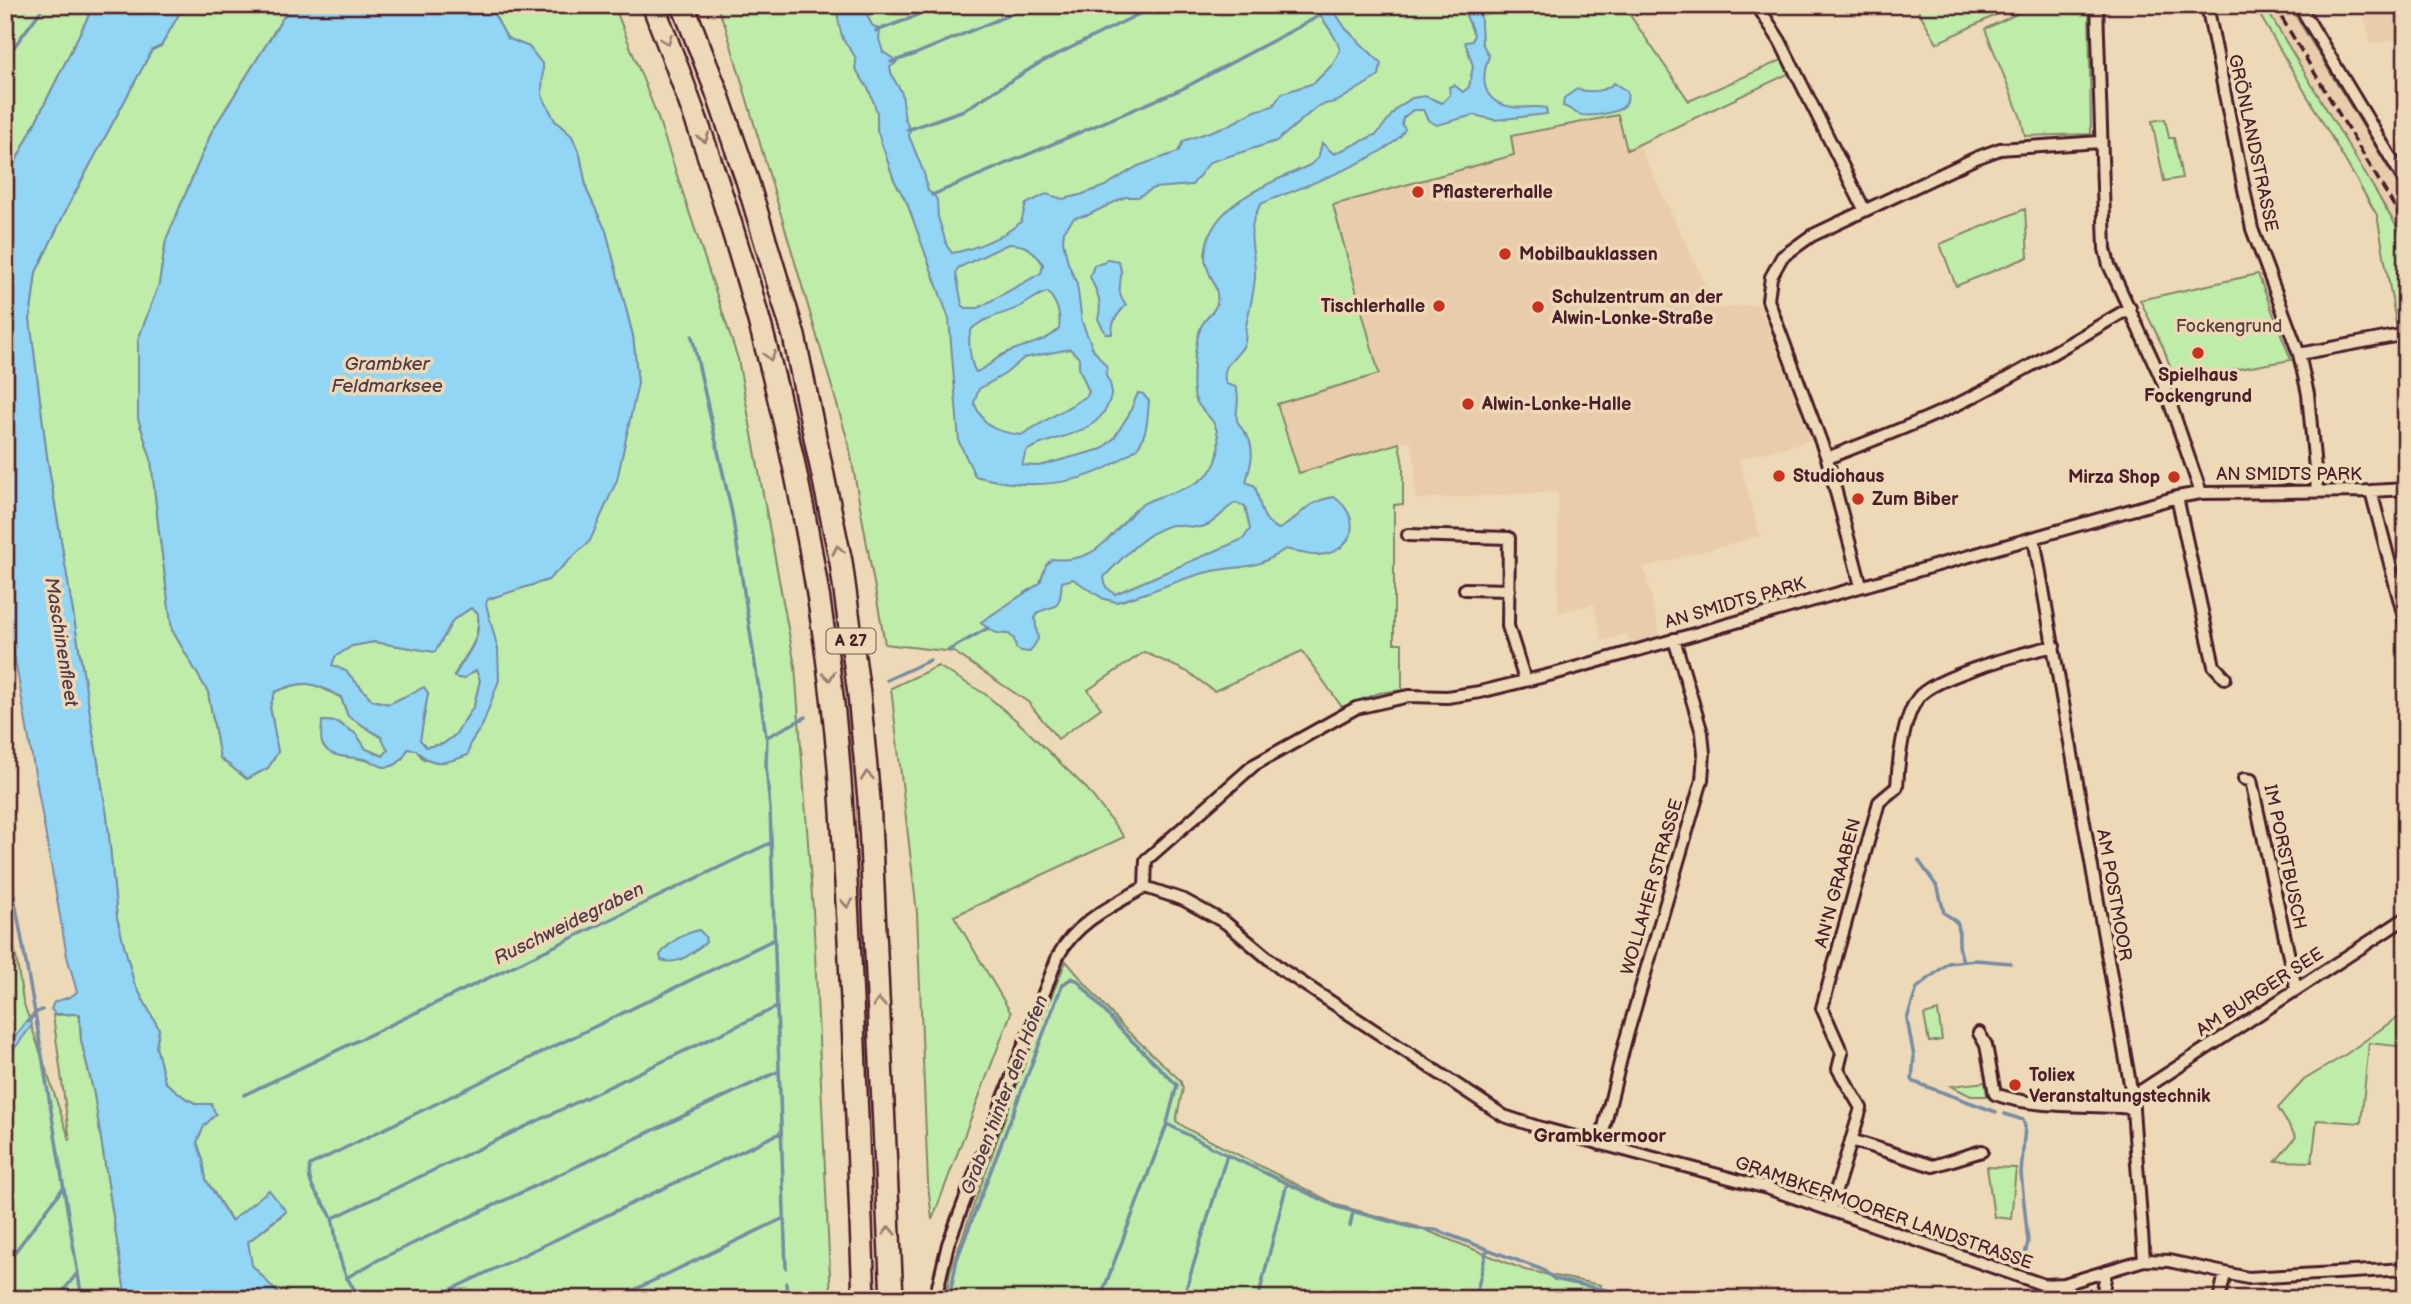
<svg xmlns="http://www.w3.org/2000/svg" width="2411" height="1304" font-family="'Balsamiq Sans',sans-serif">
  <style>
    .built { fill: #e8ccab }
    .green { fill: #bfeca9; stroke: #84866a; stroke-width: 2 }
    .water { fill: #93d5f4; stroke: #768ca4; stroke-width: 2; fill-rule: evenodd }
    .lines { fill: none; stroke-linecap: round; stroke-linejoin: round }
    .stream { stroke: #768ca4; stroke-width: 3.5 }
    .street-casing { stroke: #4a1f2b; stroke-width: 16 }
    .highway-casing { stroke: #4a1f2b; stroke-width: 26 }
    .street { stroke: #edd9b7; stroke-width: 10 }
    .highway { stroke: #edd9b7; stroke-width: 21 }
    .rail { stroke: #4a1f2b; stroke-width: 3.5; stroke-dasharray: 10 5; stroke-linecap: butt }
    .oneway { stroke: #9c7c71 }
    .poi-dot { fill: #c8321e; stroke: #edd9b7; stroke-width: 2.5 }
    .labels { text-anchor: middle; dominant-baseline: central; stroke-width: 7; stroke-linejoin: round; paint-order: stroke }
    .shield { fill: #edd9b7; stroke: #7b5755; stroke-width: 2 }
    .shield-label { font-size: 16px; font-weight: bold; fill: #4a1f2b }
    .street-label { font-size: 18px; fill: #4a1f2b; stroke: #edd9b7 }
    .poi-label { font-size: 18px; font-weight: bold; fill: #4a1f2b; stroke: #edd9b7; text-anchor: start }
    .park-label { font-size: 18px; fill: #5c3e3e; stroke: #edd9b7 }
    .water-label { font-size: 19px; font-style: italic; fill: #553a49; stroke: #edd9b7 }
    .neighbourhood-label { font-size: 19px; font-weight: bold; fill: #4a1f2b; stroke: #edd9b7 }
  </style>
  <rect width="100%" height="100%" fill="#edd9b7"/>
  <filter id="ink" filterUnits="userSpaceOnUse"><feTurbulence type="fractalNoise" baseFrequency=".0143" numOctaves="2"/><feDisplacementMap in="SourceGraphic" scale="14" xChannelSelector="R" yChannelSelector="G"/><feConvolveMatrix kernelMatrix="1 2 1 2 8 2 1 2 1" color-interpolation-filters="sRGB"/></filter>
  <g filter="url(#ink)">
    <path class="built" d="M2264,5H2289L2406,197V242Z
      M2361,5H2406V39L2371,43Z
      M1619,115L1627,149L1639,145L1717,309L1759,304L1811,440L1739,459L1760,536L1644,567L1660,635L1631,643L1627,634L1602,641L1594,604L1558,613V492L1415,499V461L1410,440L1299,473L1276,404L1379,374L1333,205L1514,156L1510,136Z"/>
    <path class="green" d="M5,5H94L5,183Z
      M184,5H291L212,131L166,240L159,284L138,340V418L151,459L159,532L172,630L208,692L220,758L247,779L268,768L278,752L270,706L275,692C305,679 313,682 341,698L348,716L381,737L388,750L384,756L366,749L356,734L337,722L322,721V743C339,752 346,756 365,760C386,764 394,776 408,749L416,750L424,760L471,742L483,724L498,650L485,604L488,599L548,580L638,383L633,336L606,231L587,191L580,155L565,128L555,121L541,95L543,65L529,47L507,38L489,5H614L658,118L738,359L795,666L813,910L831,1299H283L251,1265L248,1242L286,1212L232,1221L206,1180L203,1160L197,1142L211,1104H197L185,1098L165,1082L156,1047L159,1029L134,983L117,918L107,816L47,456L30,319L36,272L69,204L152,50L161,46Z
      M716,5H1623L1689,101L1784,59L1790,73L1627,150L1618,115L1511,136L1514,155L1333,205L1379,374L1277,404L1299,473L1399,443L1403,465V504L1394,505V643H1402V690L1379,693L1342,707L1302,651L1214,691L1188,672L1144,652L1088,690L1101,708L1058,739L1028,702L954,652L885,644L849,445L725,25Z
      M1915,5H2017L1937,43Z
      M2035,5H2089L2091,134L2025,136L2021,118L1985,29Z
      M2254,5H2264L2406,242V339L2399,340L2377,215Z
      M2289,5H2292L2406,190V197Z
      M2165,119L2169,138H2174L2182,178L2164,181L2152,121Z
      M2025,209L2028,257L1956,286L1940,244Z
      M2258,274L2291,360L2175,380L2163,347L2140,300Z
      M471,608L478,613C480,645 467,650 454,676L463,679L476,670L480,680L474,706L455,735L443,744L426,747L420,740L428,693L424,688L389,704L372,700L359,685L332,665L334,657L352,646L374,642L435,652L453,620Z
      M938,666L985,694L1017,721L1087,789L1124,837L954,916L1011,1013L932,1220L928,1184L917,913L891,688Z
      M5,886L23,1001L70,1141L53,1015L79,1014L81,1040L94,1094L126,1299H5Z
      M1066,961L1120,1024L1180,1080L1183,1088L1176,1121L1189,1130L1337,1205L1418,1227L1525,1270L1601,1285L1598,1299H946L950,1272L1030,1048Z
      M1938,1011L1942,1040L1929,1042L1924,1015Z
      M2406,1011V1047L2369,1043L2361,1123L2317,1120L2312,1162L2276,1161L2296,1137L2278,1108L2304,1080L2345,1055Z
      M1985,1082L1987,1096H1971L1951,1086Z
      M1987,1167L2016,1168L2011,1219L1994,1217Z"/>
    <path class="water" d="M94,5H184L161,46L152,50L69,204L36,272L30,319L47,457L107,816L117,918L134,983L159,1029L156,1047L165,1082L185,1098L197,1104H211L216,1114L204,1126L197,1142L203,1160L206,1180L231,1221L269,1190L286,1211L248,1242L252,1265L283,1299H126L94,1094L81,1040L80,1014H55L51,1009L54,1002L70,997L77,992L67,956L5,603V183Z
      M291,5H489L507,38L529,47L543,65L542,95L555,121L572,136L580,155L587,191L606,231L633,336L638,383L617,480L590,541L548,580L488,599L486,604L498,650L499,680L483,724L471,742L468,755C448,763 431,768 416,750L408,749C404,757 399,765 388,767C380,768 375,762 368,760C354,756 328,760 322,743C320,737 322,727 322,721L337,722L356,734L366,749L383,756L388,750L381,737L348,716L341,697C313,682 305,679 275,692L270,707L278,752L268,768L247,779L220,758L208,692L172,630L159,532L151,459L138,418V340L159,284L166,240L212,131ZM471,608L478,613C481,645 467,651 454,677L463,679L476,670L480,680L474,706L455,735L443,744L426,747L420,740L428,693L424,687L389,704L372,700L346,671L332,665L335,657L352,646L374,642L435,652L453,620Z
      M836,5H862L872,25L880,30L879,39L883,52L894,59L896,63L890,67C892,82 899,84 902,94C905,109 901,115 910,129L909,136L924,173L928,191L934,195L937,200L938,217L947,246L952,253C975,249 1003,237 1021,222L1026,204L1046,194L1063,199L1080,195L1105,186L1138,166L1178,152L1183,141L1229,125L1255,111L1273,106L1282,93L1314,83L1333,64L1340,50C1336,34 1322,21 1314,5H1330L1346,29L1381,63L1379,76L1338,101L1318,106L1277,141L1210,162L1192,185L1154,188L1138,197H1125L1088,215L1074,218L1064,231L1063,241L1068,263L1077,284L1082,322L1093,349L1107,367L1106,376C1112,385 1113,392 1109,402C1097,437 1054,434 1026,451L1022,465L1039,466L1102,449L1114,438L1129,414L1138,393L1143,394L1149,401C1148,416 1147,436 1137,448C1133,452 1127,455 1123,458C1081,487 1024,490 975,476L959,442L949,319L907,203L894,180L877,130V112L869,90L855,68C859,54 849,51 843,39C839,29 838,16 836,5ZM1008,244C1027,244 1032,249 1043,264L1041,273L978,308H966L962,305L956,273L958,268ZM1048,292C1057,304 1061,313 1059,329C1044,344 1023,344 1004,354C994,359 988,368 976,372C971,366 966,336 972,329C985,316 1008,314 1023,305C1032,300 1038,294 1048,292ZM1070,349L1079,358V368L1089,392L1087,396L1021,435C994,431 986,429 974,403L979,389L1005,374L1024,358Z
      M1465,5H1480L1482,43L1489,56C1480,80 1482,103 1513,107C1524,109 1534,105 1546,108L1547,114L1495,120L1474,115L1437,125L1428,120L1423,110H1413L1403,118L1402,125L1405,129C1395,156 1290,191 1261,204C1243,233 1256,249 1255,277C1254,294 1249,310 1246,326C1245,331 1246,337 1245,342C1240,359 1219,361 1226,384L1236,387C1241,398 1235,409 1237,420C1239,427 1246,433 1249,439C1255,454 1250,467 1246,482L1255,486C1261,504 1260,522 1279,529C1302,517 1303,502 1334,497C1364,518 1354,553 1318,555C1307,556 1295,551 1285,549C1252,573 1239,564 1204,573C1174,581 1146,595 1116,602L1104,599L1073,579L1062,582L1060,598L1056,606L1038,612L1035,619L1038,639L1030,652L1021,651L1016,648L1014,639L1009,634C996,634 990,632 981,622L1040,583L1046,565L1052,559C1095,564 1108,538 1134,511C1151,492 1194,495 1212,469C1221,456 1221,432 1211,419C1205,412 1198,407 1195,398C1191,383 1195,338 1202,325C1206,317 1215,312 1217,303C1220,285 1205,273 1205,257C1206,204 1269,184 1310,165L1318,158L1322,143L1334,154L1377,134L1397,108L1412,98L1425,96L1442,103L1450,95L1449,87L1454,85L1463,92L1469,87L1473,66L1465,42L1472,41L1474,35L1465,13ZM1235,503L1245,506L1250,529L1243,539L1115,594L1106,587L1104,577C1121,559 1150,528 1173,525C1184,524 1196,530 1205,526C1218,521 1223,510 1235,503Z
      M1614,83L1627,91C1628,96 1628,103 1623,107C1617,113 1586,118 1579,114C1573,112 1570,108 1563,106L1564,98L1577,89C1589,93 1605,92 1614,83Z
      M1107,259L1118,261C1127,277 1112,289 1126,305C1118,314 1111,321 1112,334H1106L1098,319C1103,303 1097,292 1090,277L1094,265L1103,263Z
      M699,930L705,936L706,942C693,953 678,966 661,960L660,955C670,941 682,934 699,930Z
      M30,1017L32,1025L5,1061V1050Z"/>
    <g class="lines">
      <path class="stream" d="M876,31L911,18L936,5
        M5,59L45,5
        M891,62L913,55L1033,5
        M907,130L964,110L1038,64L1157,5
        M932,195L1182,89L1321,15
        M692,336L732,513L766,736
        M949,650L988,628
        M887,680L930,660
        M5,846L35,1013L82,1299
        M1919,861L1938,888L1944,913C1963,925 1958,923 1959,943C1959,949 1961,955 1963,961
        M28,1022L35,1013L42,1010
        M244,1095L770,843
        M1996,1112L1914,1082L1912,1079L1914,1057L1907,1019L1917,988L1948,963L1976,960L2010,963
        M2005,1114L2023,1120L2025,1126L2021,1173L2028,1242L2022,1266
        M1167,1124L1227,1155L1337,1207L1418,1229L1436,1230L1543,1270L1554,1279L1649,1299
        M333,1218L777,1007
        M1350,1226L1353,1212
        M5,1265L63,1188
        M786,1268L770,809L766,766L767,737L806,717
        M346,1278L378,1260L779,1071
        M786,1283L787,1295
        M57,1299L78,1272
        M362,1299C344,1278 341,1266 336,1240C335,1233 334,1225 332,1218C324,1199 305,1188 310,1165L775,939
        M431,1299L780,1133
        M615,1299L784,1218
        M769,1299L787,1296
        M949,1299L957,1259L1062,985L1072,978L1078,981L1119,1028L1177,1085L1166,1127L1100,1299
        M1183,1299L1227,1155
        M1258,1299L1287,1183
        M1475,1299L1487,1249"/>
      <defs>
        <path id="street" d="M1757,5L1780,41L1864,209
          M2097,5L2105,249L2109,265L2162,380L2201,493
          M2207,5L2252,229L2299,354L2308,394L2317,490
          M2299,5L2406,183
          M2299,354L2406,334
          M1827,458C1871,441 1914,425 1956,405C2016,376 2073,341 2130,308
          M2371,491L2406,625
          M2177,497L2214,666L2225,678
          M1408,535L1509,538L1508,626L1525,680
          M2034,538L2132,1095L2144,1260
          M1861,586L1827,458L1768,300L1771,277L1782,257L1811,236L1976,158L2000,149L2100,142
          M1465,589L1509,590
          M2244,779L2251,780L2296,989
          M1145,887L1146,860L1254,765L1356,708L1409,696L1447,697L1480,692L1557,673L2177,497L2201,493L2371,491L2406,489
          M1979,1033L1986,1045L1995,1094C2035,1109 2089,1104 2133,1108
          M2132,1095L2144,1089L2406,918
          M1851,1140L1933,1166L1982,1151
          M1600,1144L1625,1042L1702,780L1704,753L1702,733L1674,639
          M1830,1210L1861,1108L1838,1069L1842,1053L1822,1008L1879,802L1897,787C1898,763 1903,718 1918,698C1932,677 2027,652 2054,646
          M935,1299L948,1244L1058,956C1077,921 1112,906 1145,887L1184,900L1226,923L1281,969L1504,1116L1538,1127L1767,1188L2044,1285L2064,1284L2144,1260L2169,1261L2248,1278L2406,1269
          M2102,1299L2106,1271
          M2219,1299L2225,1274"/>
        <path id="highway" d="M653,5C743,230 804,456 832,696C841,771 844,846 848,921C855,1047 859,1173 864,1299
          M683,5L716,90L747,180L794,336L841,562L859,694L869,800L892,1299"/>
      </defs>
      <use href="#street" class="street-casing"/>
      <use href="#highway" class="highway-casing"/>
      <use href="#street" class="street"/>
      <use href="#highway" class="highway"/>
      <path class="rail" d="M2274,5L2406,226"/>
    </g>
    <defs><path id="oneway-chevron" d="M-2-3.5L2.5 0L-2 3.5" fill="none" stroke-width="1.6" stroke-linecap="round" stroke-linejoin="round" transform="scale(1.75)"/></defs>
    <g class="oneway">
      <use href="#oneway-chevron" transform="translate(667 40) rotate(68)"/>
      <use href="#oneway-chevron" transform="translate(704 138) rotate(71)"/>
      <use href="#oneway-chevron" transform="translate(770 356) rotate(77)"/>
      <use href="#oneway-chevron" transform="translate(838 550) rotate(-101)"/>
      <use href="#oneway-chevron" transform="translate(829 676) rotate(82)"/>
      <use href="#oneway-chevron" transform="translate(867 776) rotate(-96)"/>
      <use href="#oneway-chevron" transform="translate(847 903) rotate(87)"/>
      <use href="#oneway-chevron" transform="translate(879 1003) rotate(-93)"/>
      <use href="#oneway-chevron" transform="translate(889 1231) rotate(-92)"/>
    </g>
  </g>
  <g class="poi-dot">
    <circle cx="1418" cy="192" r="7"/>
    <circle cx="1505" cy="254" r="7"/>
    <circle cx="1439" cy="306" r="7"/>
    <circle cx="1538" cy="307" r="7"/>
    <circle cx="2198" cy="353" r="7"/>
    <circle cx="1468" cy="404" r="7"/>
    <circle cx="1779" cy="476" r="7"/>
    <circle cx="2174" cy="477" r="7"/>
    <circle cx="1858" cy="499" r="7"/>
    <circle cx="2015" cy="1085" r="7"/>
  </g>
  <g class="labels">
    <rect class="shield" x="826.5" y="628.5" width="49" height="25" rx="5"/>
    <g class="shield-label">
      <text x="851" y="641">A 27</text>
    </g>
    <g class="street-label">
      <text transform="translate(2253 143) rotate(78)">GRÖNLANDSTRASSE</text>
      <text x="2289" y="474">AN SMIDTS PARK</text>
      <text transform="translate(1735 603) rotate(-16)">AN SMIDTS PARK</text>
      <text transform="translate(2285 857) rotate(78)">IM PORSTBUSCH</text>
      <text transform="translate(1838 883) rotate(-75)">AN'N GRAABEN</text>
      <text transform="translate(1652 887) rotate(-74)">WOLLAHER STRASSE</text>
      <text transform="translate(2114 895) rotate(80)">AM POSTMOOR</text>
      <text transform="translate(2260 992) rotate(-33)">AM BURGER SEE</text>
      <text transform="translate(1884 1213) rotate(19)">GRAMBKERMOORER LANDSTRASSE</text>
    </g>
    <g class="poi-label">
      <text x="1432" y="192">Pflastererhalle</text>
      <text x="1519" y="254">Mobilbauklassen</text>
      <text x="1552" y="297">Schulzentrum an der<tspan x="1552" dy="21">Alwin-Lonke-Straße</tspan></text>
      <text x="1425" y="306" text-anchor="end">Tischlerhalle</text>
      <text x="2198" y="375" text-anchor="middle">Spielhaus<tspan x="2198" dy="21">Fockengrund</tspan></text>
      <text x="1482" y="404">Alwin-Lonke-Halle</text>
      <text x="1793" y="476">Studiohaus</text>
      <text x="2160" y="477" text-anchor="end">Mirza Shop</text>
      <text x="1872" y="499">Zum Biber</text>
      <text x="2029" y="1075">Toliex<tspan x="2029" dy="21">Veranstaltungstechnik</tspan></text>
    </g>
    <g class="park-label">
      <text x="2229" y="326">Fockengrund</text>
    </g>
    <g class="water-label">
      <text x="387" y="364">Grambker<tspan x="387" dy="22">Feldmarksee</tspan></text>
      <text transform="translate(61 642) rotate(81)">Maschinenfleet</text>
      <text transform="translate(569 924) rotate(-26)">Ruschweidegraben</text>
      <text transform="translate(1005 1095) rotate(-69)">Graben hinter den Höfen</text>
    </g>
    <g class="neighbourhood-label">
      <text x="1600" y="1136">Grambkermoor</text>
    </g>
  </g>
  <rect width="2411" height="1304" fill="none" stroke="#edd9b7" stroke-width="28"/>
  <rect x="14" y="14" width="2383" height="1276" fill="none" stroke="#4a1f2b" stroke-width="2.5" filter="url(#ink)"/>
</svg>
